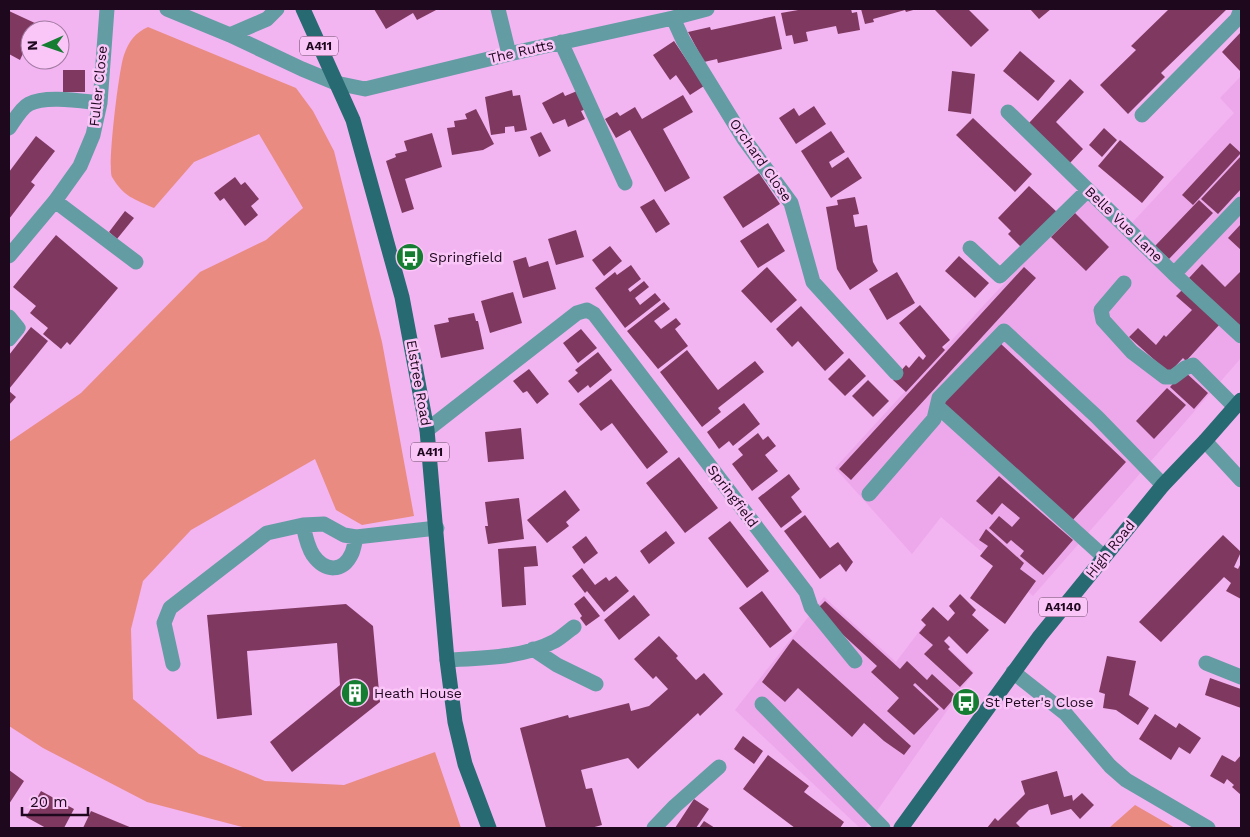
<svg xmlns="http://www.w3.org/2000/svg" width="1250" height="837" font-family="'Work Sans',sans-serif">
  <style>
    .built { fill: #eda8eb }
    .green { fill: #e98b80 }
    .building { fill: #7f3960 }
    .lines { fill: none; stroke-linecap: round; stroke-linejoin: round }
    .minor { stroke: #649ca4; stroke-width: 15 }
    .major { stroke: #276a72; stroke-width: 15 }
    .labels { text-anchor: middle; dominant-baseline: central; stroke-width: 5; stroke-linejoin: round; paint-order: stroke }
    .shield { fill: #fac6f8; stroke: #60415f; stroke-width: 1 }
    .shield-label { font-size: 12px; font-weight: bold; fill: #1e081e }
    .street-label { font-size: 14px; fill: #1e081e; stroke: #fac6f8 }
    .poi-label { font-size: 14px; fill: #1e081e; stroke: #fac6f8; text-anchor: start }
  </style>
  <rect width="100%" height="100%" fill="#f3b4f2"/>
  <path class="built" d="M1241,76V336L1130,225L1234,113L1220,98Z
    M1085,198L1241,346V358L1033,596L941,517L912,554L835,468L984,305Z
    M824,597L896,662L924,625L974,672L865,828H860L735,710Z"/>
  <path class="green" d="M148,27L296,88L313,111L334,151L382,342L414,516L362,525L336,510L315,459L191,530L143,581L131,629L133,699L199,754L265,781L344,785L435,752L461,828H246L147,802L43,748L9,726V442L81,393L200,272L266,240L303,208L259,134L194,162L154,208C134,199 124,197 112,177C107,168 119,68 124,55C129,41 135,33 148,27Z
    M1135,805L1175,828H1109Z"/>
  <path class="building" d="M374,9H438L417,20L413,13L386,29Z
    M804,9H851L852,13L857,12L860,30L838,34L836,26L806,32L808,41L794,44L792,35L786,36L781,13Z
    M861,9H917L906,12L905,10L873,19L874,22L865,24Z
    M936,9H968L989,30L971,47L935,10Z
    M1030,9H1051L1039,19Z
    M1169,9H1227L1161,73L1165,77L1128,114L1100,85L1136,50L1131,46Z
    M9,11L37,24L34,30H30V38L20,60L9,54Z
    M775,16L782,49L718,63L717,59L704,62L688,32L710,27L711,30Z
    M1241,32V70L1240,71L1222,52Z
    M674,41L704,86L690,95L676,75L670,80L653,55Z
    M1020,51L1055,81L1038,101L1003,71Z
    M63,70H85V92H63Z
    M952,71L975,74L971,114L948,111Z
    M1070,79L1084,92L1056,122L1083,149L1070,163L1029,123Z
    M512,90L513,96L520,95L527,130L515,132L514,126L505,127V133L491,135L485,97Z
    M577,91L586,109L581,111L585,119L568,127L565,119L553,124L542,103L563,92L565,96Z
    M683,95L693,112L663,129L690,178L665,192L630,130L616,138L605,119L617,112L620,116L635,107L642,119Z
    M814,106L826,124L796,144L779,118L794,108L799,116Z
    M476,109L494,144L483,150L452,155L447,128L455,127L454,121L467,119L465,114Z
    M973,118L1032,174L1015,192L956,135Z
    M1104,128L1117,140L1102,157L1089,145Z
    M831,131L845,152L829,162L832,168L848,157L862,178L831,198L801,151Z
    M541,132L551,151L539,157L530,137Z
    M432,133L442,167L405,179L414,209L402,213L386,161L396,157L395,154L407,151L404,141Z
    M36,136L55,151L31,182L35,185L9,219V172Z
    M1120,140L1164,177L1142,203L1098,166Z
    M1230,143L1241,153L1193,205L1182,195Z
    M1241,156V189L1218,214L1201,199Z
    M759,173L780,204L743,228L723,197Z
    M235,177L241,185L245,182L259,199L251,206L258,215L245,226L224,198L220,201L214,193Z
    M1029,186L1058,213L1023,249L1008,234L1011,231L998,218Z
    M855,197L859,214L853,215L855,227L867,225L873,262L878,271L850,290L837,269L826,207L838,205L837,200Z
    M654,199L670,224L656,233L640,207Z
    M1199,200L1213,213L1169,259L1155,246Z
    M125,211L134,218L117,239L109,232Z
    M1075,213L1109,247L1086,271L1051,237Z
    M768,223L785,251L758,268L740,241Z
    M1241,224V250L1228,238Z
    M576,230L584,257L556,265L548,239Z
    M56,235L118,288L70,345L67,342L61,349L43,334L48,328L30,313L36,306L13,287Z
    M610,246L622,261L604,276L592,260Z
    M959,256L989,283L975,298L945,271Z
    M526,257L529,267L548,261L556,289L523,298L513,261Z
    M1202,264L1225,287L1241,271V329L1189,278Z
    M631,265L641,279L628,289L630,292L644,281L649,287L635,298L640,305L655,293L661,300L625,328L595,288L615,272L617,275Z
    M767,267L797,300L771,323L741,291Z
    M1024,267L1036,278L851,480L839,469Z
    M897,272L915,303L887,320L869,289Z
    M1183,289L1220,324L1186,361L1183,358L1169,373L1129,337L1138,328L1156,345L1164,335L1166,337L1192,310L1176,296Z
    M513,292L522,323L490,333L481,301Z
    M664,302L670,309L654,321L661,329L676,318L681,324L675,329L688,346L658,369L627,331Z
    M920,305L950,340L942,347L945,350L906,392L893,380L906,365L909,368L919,356L923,360L926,356L899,323Z
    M801,306L844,353L825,371L798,341L792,347L776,329Z
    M474,313L476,321H478L484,349L441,358L434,325L449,322L448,318Z
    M31,327L48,341L9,389V355Z
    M581,329L597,348L578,363L563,343Z
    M1000,343L1126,462L1070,523L943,403Z
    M687,350L718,390L755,361L764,372L718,408L721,412L702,427L660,372Z
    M598,352L612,370L590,388L588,385L578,393L568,381L578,373L575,370Z
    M849,358L866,376L845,396L828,379Z
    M529,369L549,394L537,404L527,391L523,393L513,381Z
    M1184,371L1208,393L1194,409L1170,387Z
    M611,379L668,452L647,469L612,423L601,431L579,404Z
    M868,380L889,401L873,417L852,396Z
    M1167,388L1186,405L1154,439L1136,421Z
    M9,391L16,397L9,405Z
    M744,403L760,424L733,446L729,441L719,449L707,432Z
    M521,428L524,459L488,462L485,432Z
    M758,433L763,440L768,436L776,446L765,455L778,471L752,491L732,464L743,455L738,449Z
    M679,457L718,508L685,533L646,483Z
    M789,474L800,489L791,497L802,512L781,528L758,498Z
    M999,476L1073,540L1043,575L1020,556L1024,551L1011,540L1007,544L989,528L999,516L1012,527L1020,518L1002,503L992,515L976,501Z
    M565,490L580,510L566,522L569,526L547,543L527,520Z
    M519,498L524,539L488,544L485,526H488L485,502Z
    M805,515L830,548L838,542L853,562L846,572L840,564L820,579L784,531Z
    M730,521L769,571L747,588L708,538Z
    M986,529L1024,563L1020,569L1036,581L1005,624L970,598L993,566L980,556L988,546L979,540Z
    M666,531L675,543L649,564L640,551Z
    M1223,535L1241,552L1234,567L1238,569L1240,565H1241V599L1226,591L1231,583L1224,577L1161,642L1139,622Z
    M586,536L598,553L584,564L572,547Z
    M536,546L538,566L524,567L526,605L502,607L498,549Z
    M582,568L595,585L606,577L609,581L616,576L629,591L604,612L587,591L585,593L572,576Z
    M762,591L792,631L770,648L739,608Z
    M960,594L976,610L972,615L989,630L967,654L949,636L944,641L950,647L948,649L973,673L960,687L924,654L933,645L919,633L926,625L921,620L933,607L948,621L955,613L949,606Z
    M634,595L650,615L619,640L604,620Z
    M584,596L600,616L586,626L580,618L582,616L574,604Z
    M825,601L900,669L907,661L927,680L932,674L956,696L944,710L915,683L913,685L939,709L914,735L887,711L899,698L871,672L877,666L816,610Z
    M346,604L373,626L380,702L292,772L270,742L340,685L337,643L247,651L252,715L217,719L207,615Z
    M659,636L678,656L676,658L696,680L704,673L723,694L700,716L698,713L638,769L628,758L581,770L586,789L592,788L602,825L591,828H546L520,728L568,715L569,718L629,703L631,711L649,706L668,689L656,676L653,679L634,659Z
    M793,639L911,746L904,755L884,741L864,723L852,737L798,688L785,702L762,682Z
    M1107,656L1136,661L1129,695L1149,708L1138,725L1116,710L1103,708L1105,694L1099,692Z
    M1210,678L1241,689V708L1205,695Z
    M1155,714L1176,728L1179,723L1201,738L1190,754L1179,747L1171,760L1139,739Z
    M743,736L763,751L754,764L734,749Z
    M768,755L809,786L804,792L844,822L840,828H795L743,789Z
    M1222,755L1235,762L1241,755V795L1232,787L1234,785L1227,779L1224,784L1210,776Z
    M9,770L24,781L9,804Z
    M1057,771L1064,797L1072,795L1073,801L1082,793L1094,805L1080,819L1071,809L1051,815L1048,804L1029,810L1016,823L1021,828H987L995,818L998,821L1025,794L1021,781Z
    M41,791L74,809L64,828H46L26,817Z
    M694,799L709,809L696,828H675Z
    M91,811L132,828H83Z
    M704,821L715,828H699Z"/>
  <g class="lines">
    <path class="minor" d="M167,9L230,35L302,69L336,83L365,89L509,54L673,18L707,9
      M498,9L509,54
      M673,18L683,40L744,139L791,203L813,282L896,373
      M230,35L267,19L277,9
      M561,42L625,183
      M1008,112L1174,274L1241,336
      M1142,115L1237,19L1241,9
      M9,128C14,121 21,108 29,104C45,95 81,101 100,103
      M55,201L136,262
      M970,248L1000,276L1088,190
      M9,256L55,201L80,166L93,135L100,103L107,9
      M1174,274L1241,204
      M1124,283L1101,310L1103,320L1132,352L1165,377H1173L1185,368L1193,365L1235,407
      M9,317L18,328L9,339
      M937,406L1104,557
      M427,430L577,313L587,310L594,314L806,592L811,607L855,661
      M1205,441L1241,480
      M869,494L934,419L939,398L1004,331L1097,417L1163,485
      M303,525C305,534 307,546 313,555C325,572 343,573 352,553C354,548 355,542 356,537
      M533,649L557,665L596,684
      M447,660C483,658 523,658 555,641C562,637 568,631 574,627
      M1206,663L1241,677
      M173,664L164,623L170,608L267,533L303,525L324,524L344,535L356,537L437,528
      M1013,672L1065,713L1110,766L1126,780L1208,828
      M762,704L883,828
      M654,828L675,806L719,767"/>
    <path class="major" d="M303,9L353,120L402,297L427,430L447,660L455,722L465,764L489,828
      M901,828L1040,636L1163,485L1205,441L1241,400"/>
  </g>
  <defs>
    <symbol id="bus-disc" viewBox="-11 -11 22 22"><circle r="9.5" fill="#157d31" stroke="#fac6f8"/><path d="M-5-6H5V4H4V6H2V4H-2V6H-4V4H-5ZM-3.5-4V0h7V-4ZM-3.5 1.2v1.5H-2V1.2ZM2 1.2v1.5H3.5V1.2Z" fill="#fff"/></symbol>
    <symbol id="building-disc" viewBox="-11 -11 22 22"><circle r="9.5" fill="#157d31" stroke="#fac6f8"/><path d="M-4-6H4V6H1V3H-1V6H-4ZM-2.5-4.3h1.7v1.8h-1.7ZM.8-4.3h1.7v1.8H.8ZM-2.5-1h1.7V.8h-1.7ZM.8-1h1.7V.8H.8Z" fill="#fff"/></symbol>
  </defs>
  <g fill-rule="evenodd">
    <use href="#bus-disc" x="394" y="241" width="32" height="32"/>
    <use href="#building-disc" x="339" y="677" width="32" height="32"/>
    <use href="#bus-disc" x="950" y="686" width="32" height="32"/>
  </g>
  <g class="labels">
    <g class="shield">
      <rect x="300" y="36.5" width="38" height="19" rx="4"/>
      <rect x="411" y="442.5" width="38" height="19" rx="4"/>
      <rect x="1039" y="597.5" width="48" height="19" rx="4"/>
    </g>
    <g class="shield-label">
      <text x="319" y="46">A411</text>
      <text x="430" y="452">A411</text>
      <text x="1063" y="607">A4140</text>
    </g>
    <g class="street-label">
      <text transform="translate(521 51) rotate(-13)">The Rutts</text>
      <text transform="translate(98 86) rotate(-84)">Fuller Close</text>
      <text transform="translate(761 160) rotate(55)">Orchard Close</text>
      <text transform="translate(1124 224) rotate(44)">Belle Vue Lane</text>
      <text transform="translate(419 383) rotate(80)">Elstree Road</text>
      <text transform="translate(733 496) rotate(53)">Springfield</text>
      <text transform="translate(1110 549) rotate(-51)">High Road</text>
    </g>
    <g class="poi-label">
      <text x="429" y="257">Springfield</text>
      <text x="374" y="693">Heath House</text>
      <text x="985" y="702">St Peter's Close</text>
    </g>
  </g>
  <rect width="1250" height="837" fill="none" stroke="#1e081e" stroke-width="20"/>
  <g transform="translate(45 45) rotate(268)"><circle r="24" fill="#fac6f8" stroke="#a27aa1"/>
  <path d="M0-4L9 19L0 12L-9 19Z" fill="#157d31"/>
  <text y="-8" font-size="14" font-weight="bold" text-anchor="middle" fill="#1e081e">N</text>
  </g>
  <path d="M22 807v8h66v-8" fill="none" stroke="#1e081e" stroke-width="2.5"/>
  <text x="30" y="807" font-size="15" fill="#1e081e" stroke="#fac6f8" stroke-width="4" paint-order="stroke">20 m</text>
</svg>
